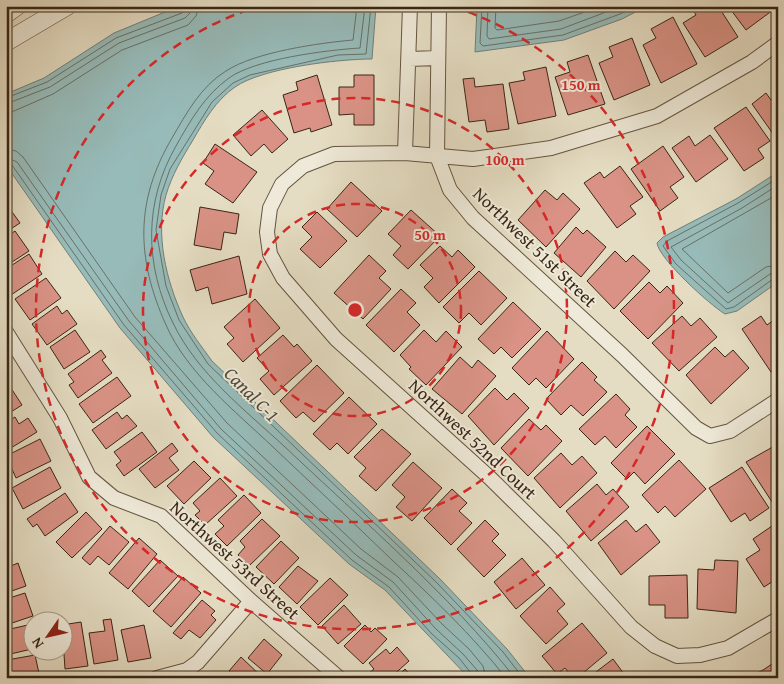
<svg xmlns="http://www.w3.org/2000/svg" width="784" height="684" font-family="'Gentium Book Plus',serif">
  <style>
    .water { fill: #97bbb9; stroke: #717f77 }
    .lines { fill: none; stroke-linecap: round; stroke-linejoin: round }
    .shore { stroke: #687066; stroke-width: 1 }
    .building { fill: #d99285; stroke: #392614 }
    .minor-casing { stroke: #645440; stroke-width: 16 }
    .tertiary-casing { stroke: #645440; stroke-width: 19 }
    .minor { stroke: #eee9d8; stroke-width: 14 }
    .tertiary { stroke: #eee9d8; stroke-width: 18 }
    .ring { fill: none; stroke: #d62828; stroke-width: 2.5; stroke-dasharray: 9 6 }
    .labels { text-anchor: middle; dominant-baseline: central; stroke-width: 4; stroke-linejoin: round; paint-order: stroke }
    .street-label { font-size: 18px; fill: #392614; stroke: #eee9d8 }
    .water-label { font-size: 19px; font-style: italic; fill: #504b3d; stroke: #eee9d8 }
    .centre { fill: #d62828; stroke: #eee9d8; stroke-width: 2.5 }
    .ring-label { font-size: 15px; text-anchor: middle; font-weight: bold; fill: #d62828; stroke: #eee9d8; stroke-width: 4; stroke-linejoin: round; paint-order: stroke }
  </style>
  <rect width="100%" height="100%" fill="#e5ddc3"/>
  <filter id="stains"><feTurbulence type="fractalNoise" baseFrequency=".004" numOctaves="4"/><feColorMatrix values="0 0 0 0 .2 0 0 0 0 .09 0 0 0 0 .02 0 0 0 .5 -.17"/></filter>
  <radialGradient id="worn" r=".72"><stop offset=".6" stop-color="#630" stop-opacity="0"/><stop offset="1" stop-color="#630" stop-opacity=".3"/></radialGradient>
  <path class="water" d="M188,6H376L372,59C338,59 262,68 235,87C216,100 204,121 193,140C182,158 172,175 166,195C155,234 166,280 183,317C190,332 202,347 212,361L440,579L507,649L530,678H469L385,590L349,564L213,437L120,328L6,165V94L44,78L114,33L165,12Z
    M647,6L622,19L564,40L475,52L477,7Z
    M778,172V282L737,311L725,314C710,305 659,259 657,243L663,237L736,199Z"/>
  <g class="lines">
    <path class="shore" d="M357,6L353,40C319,43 255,52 226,71C201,86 186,114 172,138C135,201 136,258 166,325C187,373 235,411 273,447C313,485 353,522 392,560C432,597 472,635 506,678
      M365,6L360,48C327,50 255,59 229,78C205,95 190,121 176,146C144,202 144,264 173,323C197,373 245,410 285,447C363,521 448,593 515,678
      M371,6L366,54L338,55L250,75L233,83L212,102L170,169L161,195L156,230L166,286L179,320L208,364L436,582L503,652L523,678
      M482,6L480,43L483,46L563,35L620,14L636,6
      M488,6L487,36L489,39L561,29L622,6
      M496,6L495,28L497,30L559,21L602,6
      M6,98L47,82L116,38L182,13L185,6
      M6,104L50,87L119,43L185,18L190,13L191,6
      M6,112L14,111L53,94L122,50L188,25L196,16L199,6
      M6,149L16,151L23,157L135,317L227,423L361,549L398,577L442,624L469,649L483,666L486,678
      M6,157L17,162L129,321L221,429L356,555L393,582L436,629L463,654L477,670L479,678
      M6,163L12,165L124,325L217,433L352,560L389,587L432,634L459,658L471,673L472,678
      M778,178L738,203L667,241L663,246L676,264L726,309L734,307L773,279H778
      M778,185L742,208L671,247L681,260L728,303L770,274L778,272
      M778,194L682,249L728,293L766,267L778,265"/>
  </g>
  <path class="building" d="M718,6L738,37L705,57L683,23L696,15L691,6Z
    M728,6H776L777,7L746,30Z
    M673,17L697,64L661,83L643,45L656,38L651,29Z
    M632,38L650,85L614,100L599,63L613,57L609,47Z
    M588,55L605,104L568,115L555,77L570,72L567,62Z
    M546,67L556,116L518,124L509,83L525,80L523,72Z
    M317,75L332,125L311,132L310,128L294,133L283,95L298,90L296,82Z
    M354,75H374V125H354V114L339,115V87H354Z
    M474,78L475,87L503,84L509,129L487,132L485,120L469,122L463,79Z
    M766,93L771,100L778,95V141L752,104Z
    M746,107L770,141L758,149L764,158L744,171L714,128Z
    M262,110L288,139L272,153L264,144L251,156L233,135Z
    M710,135L728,159L696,182L672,148L689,136L695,146Z
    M215,144L257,172L233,203L205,184L214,171L203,163Z
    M663,146L684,177L670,187L678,198L660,211L631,169Z
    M620,166L643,197L630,206L636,214L617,228L584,183L600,172L604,178Z
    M351,182L382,211L357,237L327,209Z
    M545,190L557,200L563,193L580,209L546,247L518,220Z
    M200,207L239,214L236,234L224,232L221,250L194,245Z
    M10,209L20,223L6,232V211Z
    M411,210L440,236L408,269L393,255L401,246L388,234Z
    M317,212L347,241L320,268L300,249L312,237L302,227Z
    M576,227L583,234L587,230L606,247L581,277L554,253Z
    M15,231L29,251L6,266V237Z
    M440,246L452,257L458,250L475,267L439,303L424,287L433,278L420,265Z
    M615,251L626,262L633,255L650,271L614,309L587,281Z
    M29,254L42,274L11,295L6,288V269Z
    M369,255L386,271L379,278L391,289L363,319L334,293Z
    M239,256L247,294L212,304L208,287L196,291L190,270Z
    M479,271L507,298L481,325L469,313L459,323L443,307Z
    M46,278L61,298L30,320L15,299Z
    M649,282L660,293L667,286L683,303L648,339L620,311Z
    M401,289L416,303L407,312L420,325L394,352L366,325Z
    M255,299L280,328L243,362L227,344L234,338L224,327Z
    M513,302L541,329L512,358L501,347L494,354L478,339Z
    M57,306L62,314L67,310L77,324L47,345L32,324Z
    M682,316L691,326L700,318L717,337L679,371L652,343Z
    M761,316L767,325L778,317V368L771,372L742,329Z
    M75,330L90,352L64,369L50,347Z
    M424,330L436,342L446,331L462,347L426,385L409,369L411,367L400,355Z
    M547,331L574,359L546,388L536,378L529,385L512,368Z
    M283,335L294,347L297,344L312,361L274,395L260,379L269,371L257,358Z
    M715,347L725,357L733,350L749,368L711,404L686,375Z
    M101,350L106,357L102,360L112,373L78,398L69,385L74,382L68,374Z
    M460,357L472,368L478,360L496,376L462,414L432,389Z
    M582,362L597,377L594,380L607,392L583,416L571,405L561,415L546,399Z
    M317,365L344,393L314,422L303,412L296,418L280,401Z
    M117,377L131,396L93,423L79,404Z
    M9,385L22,405L6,415V387Z
    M495,388L507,400L514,393L529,408L494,445L468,416Z
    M616,394L630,409L625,415L637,427L616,448L605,436L595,445L579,429Z
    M349,397L377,424L348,454L337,443L330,450L313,434Z
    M117,412L122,419L127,415L137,426L106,449L92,430Z
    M15,417L19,424L28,418L37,432L6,451V422Z
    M529,419L541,430L546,425L562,441L528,476L501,448Z
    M647,426L675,454L645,484L634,472L627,479L611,463Z
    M382,429L411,454L376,491L359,476L366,468L354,457Z
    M142,432L157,452L124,476L116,465L121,461L114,452Z
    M40,439L51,461L16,478L6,456Z
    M172,443L178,451L169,458L179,470L155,488L139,469Z
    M778,444V503L774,505L746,462Z
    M561,453L572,465L582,456L597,473L560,508L534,478Z
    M679,460L706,489L675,517L665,506L658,513L642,495Z
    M194,461L211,478L184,504L167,486Z
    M413,462L442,488L412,521L396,507L405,497L392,485Z
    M50,467L61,488L23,509L12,488Z
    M742,467L769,508L750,521L745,513L731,522L709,488Z
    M220,478L237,496L205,525L195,515L200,511L193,503Z
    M597,484L606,495L613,489L629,507L591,541L566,511Z
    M452,489L467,503L459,511L472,523L451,545L424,518Z
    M65,493L78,512L45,536L37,524L33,527L27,519Z
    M244,495L261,513L227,546L215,534L224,526L218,520Z
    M86,512L102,529L72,558L56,542Z
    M262,519L280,536L249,566L238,555L245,547L240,541Z
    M485,520L499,534L492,541L506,555L484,577L457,549Z
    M626,520L636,532L646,524L660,542L621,575L598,543Z
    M110,526L129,542L109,565L98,556L90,565L82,558Z
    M772,526L778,536V578L764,587L746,559L760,550L753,539Z
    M139,538L157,554L128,589L109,573Z
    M281,541L299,558L274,584L256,567Z
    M522,558L545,585L516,609L494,582Z
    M160,560L178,576L149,607L132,591Z
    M715,560L738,561L736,613L697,609L698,569L714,570Z
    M18,563L26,586L6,593V568Z
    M298,566L318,581L297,604L279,587Z
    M687,575L688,618H665V605H649V576Z
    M183,577L201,593L171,627L153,611Z
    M330,578L348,595L318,625L300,607Z
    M550,587L565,604L557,611L568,624L546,644L520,616Z
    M25,593L33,616L6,625V599Z
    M202,600L215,611L211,615L216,620L200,638L189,630L181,639L173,633Z
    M344,605L361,624L338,644L322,626Z
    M111,619L118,660L94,664L89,633L105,631L103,620Z
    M81,622L88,666L65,669L62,625Z
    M582,623L607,653L577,678H573L565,668L557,674L542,656Z
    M32,624V649L6,655V630Z
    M144,625L151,658L128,662L121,630Z
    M365,625L371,632L375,628L387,639L363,664L344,646Z
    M264,639L282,655L267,674L248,658Z
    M397,647L409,661L390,678H371L368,674L374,669L369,663L386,649L390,654Z
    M35,655L40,678H10L7,660Z
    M241,657L263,678H236L229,671Z
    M613,659L627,678H588Z
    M778,660V678H748L763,670Z
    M405,669L413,678H396Z"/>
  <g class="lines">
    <defs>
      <path id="minor" d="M439,6L437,156L450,190L473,218L622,355L696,428L710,436L730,431L778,400
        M778,43L752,62L657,116L551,148L473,159L405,153L334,154L303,166L282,184L270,208L267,232L270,254L283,278L336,339L489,477L554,541L631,627L655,646L677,656L700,655L728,648L778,619
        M409,59L438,58
        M405,153L410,6
        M6,332L60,418L89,477L114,498L161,516L251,601L339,678
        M157,678L187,670L198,662L251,601"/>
      <path id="tertiary" d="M6,14L17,6
        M6,42L67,6"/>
    </defs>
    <use href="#minor" class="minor-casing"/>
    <use href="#tertiary" class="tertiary-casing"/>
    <use href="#minor" class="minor"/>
    <use href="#tertiary" class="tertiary"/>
  </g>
  <g class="ring">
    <circle cx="355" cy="310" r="106"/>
    <circle cx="355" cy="310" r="212"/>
    <path d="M454 7A319 319 0 1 1 256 7"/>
  </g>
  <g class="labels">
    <g class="street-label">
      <text transform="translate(535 247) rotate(44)">Northwest 51st Street</text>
      <text transform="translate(473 439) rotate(43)">Northwest 52nd Court</text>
      <text transform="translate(235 560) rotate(42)">Northwest 53rd Street</text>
    </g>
    <g class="water-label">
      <text transform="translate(252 394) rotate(45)">Canal C-1</text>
    </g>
  </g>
  <circle cx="355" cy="310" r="8" class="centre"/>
  <g class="ring-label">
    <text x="581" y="90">150 m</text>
    <text x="505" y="165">100 m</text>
    <text x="430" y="240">50 m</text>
  </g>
  <rect width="784" height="684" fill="none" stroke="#e5ddc3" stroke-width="25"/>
  <rect x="8" y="8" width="769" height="669" fill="none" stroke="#392614" stroke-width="2.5"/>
  <rect x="12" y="12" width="759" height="659" fill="none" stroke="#392614"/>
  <g transform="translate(48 636) rotate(236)"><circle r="24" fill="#eee9d8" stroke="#a69b8a"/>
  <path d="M0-4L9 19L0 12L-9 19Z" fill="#8f2418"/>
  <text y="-8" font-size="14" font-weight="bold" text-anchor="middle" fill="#392614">N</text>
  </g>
  <rect width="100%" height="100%" filter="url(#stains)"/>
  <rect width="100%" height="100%" fill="url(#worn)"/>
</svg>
